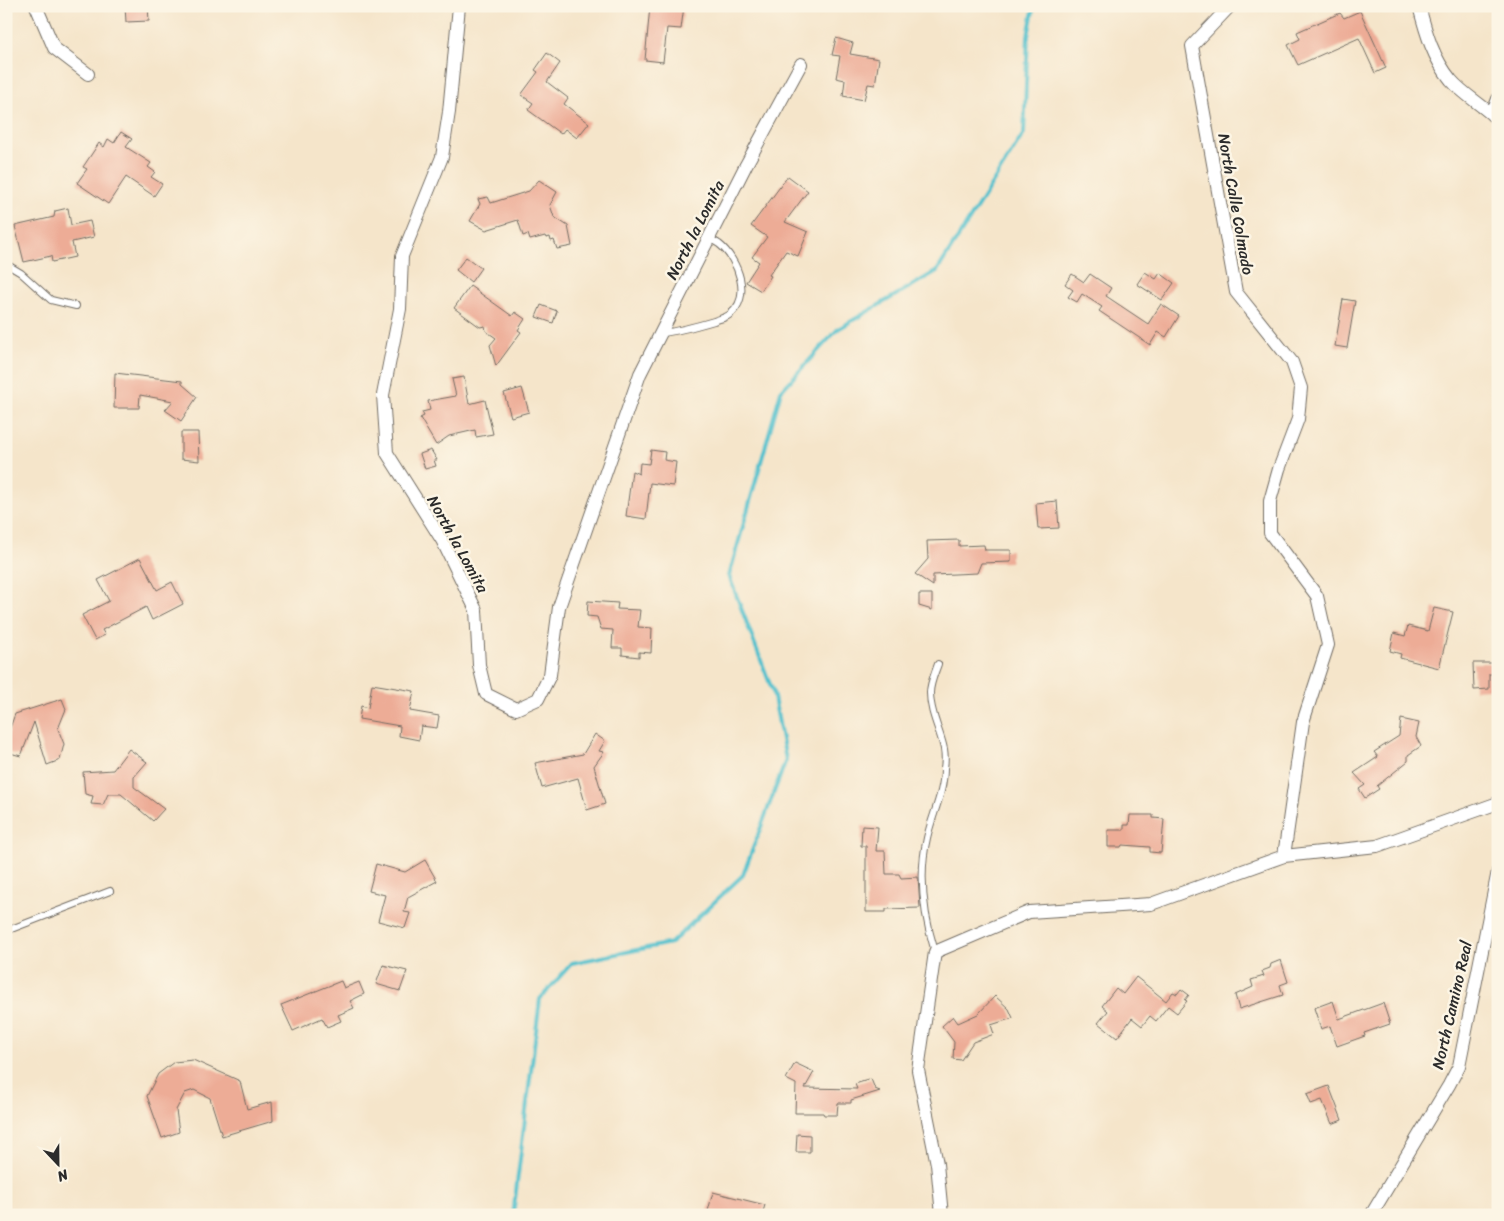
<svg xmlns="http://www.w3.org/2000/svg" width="1504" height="1221" font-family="Sriracha,sans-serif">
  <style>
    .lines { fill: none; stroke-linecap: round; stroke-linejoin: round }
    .stream { stroke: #55c1cd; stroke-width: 4 }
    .building { fill: #edac96 }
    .lane-casing { stroke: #726c63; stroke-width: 8 }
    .street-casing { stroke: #726c63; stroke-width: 14 }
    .lane { stroke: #fff; stroke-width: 6 }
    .street { stroke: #fff; stroke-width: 12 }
    .labels { text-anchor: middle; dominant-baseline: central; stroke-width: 5; stroke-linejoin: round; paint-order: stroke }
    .street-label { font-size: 16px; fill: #2b2b2b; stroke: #fcf5e5 }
  </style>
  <rect width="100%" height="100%" fill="#fcf5e5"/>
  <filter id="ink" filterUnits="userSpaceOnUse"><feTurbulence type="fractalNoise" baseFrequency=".02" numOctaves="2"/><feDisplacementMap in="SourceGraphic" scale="10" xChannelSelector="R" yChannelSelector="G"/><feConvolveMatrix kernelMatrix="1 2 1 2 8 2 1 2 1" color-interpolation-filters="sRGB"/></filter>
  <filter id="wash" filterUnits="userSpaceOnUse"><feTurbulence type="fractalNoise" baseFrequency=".0096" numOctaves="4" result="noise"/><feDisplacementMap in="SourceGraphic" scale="20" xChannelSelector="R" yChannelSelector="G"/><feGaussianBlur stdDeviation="1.12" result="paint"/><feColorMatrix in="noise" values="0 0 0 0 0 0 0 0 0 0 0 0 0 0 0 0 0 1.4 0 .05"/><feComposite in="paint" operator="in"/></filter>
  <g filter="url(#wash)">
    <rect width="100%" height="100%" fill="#f5e5ca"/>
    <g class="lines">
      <path class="stream" d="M513,1215L540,999L572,963L671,943L743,875L786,760L773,692L729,576L781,391L838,329L937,271L1024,133L1028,36L1034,6"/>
    </g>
    <g id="blocks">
      <path class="building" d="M125,6H148L149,21L126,22Z
        M650,6H684L681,29L667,28L663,62L645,60Z
        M1360,11L1386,68L1375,73L1359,38L1298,65L1288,45L1300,39L1297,32L1340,13L1344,18Z
        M836,38L853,43L850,54L879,59L875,85L868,84L864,100L843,96L845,80L836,78L840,56L832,55Z
        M547,53L560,63L547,82L568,98L564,104L589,123L577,138L565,129L561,134L528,110L533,103L521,95L538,72L535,70Z
        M121,132L132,139L126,147L151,163L148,167L155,172L151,177L162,184L154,196L126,177L108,204L77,183L87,169L83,167L99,143L104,147L108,139L114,143Z
        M788,176L808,191L785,222L808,232L798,256L786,251L769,275L771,276L761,291L746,282L759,262L752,257L767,237L751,226Z
        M539,180L557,192L550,205L554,217L568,226L572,246L557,249L554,240L551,241L550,237L546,238L545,236L530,240L528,234L523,236L518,220L486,230L470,221L480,204L478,199L488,197L491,203L529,191Z
        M68,208L71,225L90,221L94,237L72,242L75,257L52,262L51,256L24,262L15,226L54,217L55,211Z
        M466,257L481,268L471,282L456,270Z
        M1145,272L1156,279L1160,273L1174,283L1162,300L1137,284Z
        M1072,274L1084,282L1090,274L1111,288L1106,296L1148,324L1161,304L1179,316L1166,337L1158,332L1150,345L1099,311L1102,307L1082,294L1077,302L1068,297L1073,290L1065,284Z
        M470,286L512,316L515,312L525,319L518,330L521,332L496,366L490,345L496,338L486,331L485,326L480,327L454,308Z
        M1343,299L1355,301L1347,348L1335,346Z
        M541,305L557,311L553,323L536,317Z
        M115,373L182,381V384L197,397L181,421L165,410L173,401L140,395L139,408H114Z
        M464,377L469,404L485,400L493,434L476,437L475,430L449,436L436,445L420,418L424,416L422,412L430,410L428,401L456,396L452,379Z
        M522,388L529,412L511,417L504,393Z
        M181,432H198L199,461L181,459Z
        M431,450L437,460H434L436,466L425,469L420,454Z
        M651,450L665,452L664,460L676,462L673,486L650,483L646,519L626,516L632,471L639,474L640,463L649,464Z
        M1057,501L1059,528L1038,529L1036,503Z
        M959,540V546L984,545L985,550H1011V562L981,563L977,573L933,575V586L915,574L928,559L927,541Z
        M140,558L157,590L172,582L183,604L152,620L146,607L102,630L105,635L95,640L82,615L109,601L98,580Z
        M919,594H932V610L919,606Z
        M588,601L618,603L617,609L640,610L638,627L652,628L651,653L639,652V657L622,655V648H612L613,630L601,629L597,617L587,616Z
        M1434,608L1453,612L1439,668L1400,658L1401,654L1390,651L1394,633L1405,636L1408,626L1428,631Z
        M1473,663H1498V674H1489V689L1474,690Z
        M372,684L414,691L410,711L439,716L437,728L421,726L419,740L399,736L400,726L359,719L361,706L368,708Z
        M62,699L66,709L58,729L64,744L60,760L47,765L34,722L21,756L6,752V739L15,714Z
        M1401,719L1419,723L1416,737L1421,746L1408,755V761L1377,786L1379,789L1365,798L1359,789L1365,785L1354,773L1378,757L1374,752L1399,736Z
        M595,734L605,741L599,751L604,752L594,766L605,804L587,810L578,778L542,788L535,763L583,754Z
        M129,749L147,762L134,777V787L164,809L153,821L121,794H108L103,805L91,804L93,796L85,794L83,772L113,770Z
        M1130,815H1153V818L1164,819L1161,853L1150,852V847L1122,845L1121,847H1108V830H1124V825H1129Z
        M862,826L878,827L876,851H885L886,874H899L901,878L918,877L920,908L886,909V912H866V846H861Z
        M425,860L437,881L408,897L404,912L410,913L405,928L378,921L385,895L369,891L376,864L405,872Z
        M1281,960L1288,982L1280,985L1283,995L1239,1009L1235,995L1253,987L1251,980L1264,976L1262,971L1270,968L1271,964Z
        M383,965L407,971L400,991L376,984Z
        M1136,977L1166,1001L1173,992L1177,994L1181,989L1189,995L1185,1000L1187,1001L1177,1013L1168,1006L1156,1021L1150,1016L1142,1026L1132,1018L1117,1038L1098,1023L1108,1011L1102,1006L1116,988L1123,994Z
        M341,981L344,988L359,982L364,994L350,1001L354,1008L338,1015L341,1021L327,1027L322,1018L293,1031L281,1005Z
        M995,996L1009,1009L1013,1018L991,1025L994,1034L973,1042L961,1060L953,1059L954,1042L942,1026L953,1016L958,1023L978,1014Z
        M1333,1001L1339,1019L1383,1003L1390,1024L1364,1033L1365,1036L1337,1046L1330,1026L1321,1029L1314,1008Z
        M193,1060L240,1081L247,1109L272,1102L273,1121L222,1136L210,1098L194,1090L185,1093L176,1110L179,1132L162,1138L147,1096L158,1074L174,1062Z
        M795,1063L814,1072L805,1088L857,1089L855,1084L871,1079L875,1089L880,1091L851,1100V1103H838L837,1115H824L823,1113H795L796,1084L786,1079Z
        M1329,1086L1342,1120L1332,1124L1322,1100L1311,1104L1307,1094Z
        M797,1134L810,1135V1152H796Z
        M713,1192L765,1205L762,1215H707Z"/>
    </g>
  </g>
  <g filter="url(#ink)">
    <use href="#blocks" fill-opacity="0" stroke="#726c63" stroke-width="1"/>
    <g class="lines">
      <defs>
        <path id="lane" d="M6,264L21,273L51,300L76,306
          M662,333C680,331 697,326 714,321C719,319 725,318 729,315C753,298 738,259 719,244C716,242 712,240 709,238
          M6,931L110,891
          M935,952C924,916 918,876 927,838C932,815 944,793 944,768C945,762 945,755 944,749C940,730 930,713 930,693C930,683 935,673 938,664"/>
        <path id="street" d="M36,6L54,48L88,74
          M459,6L449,112L442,157L402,256L400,309L383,395L387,453L442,540L476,610L479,665L486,694L516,709L538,699L550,675L559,607L640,374L746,165L801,64
          M1230,6L1192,46L1236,292L1292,362L1301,388L1298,419L1279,469L1270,501V533L1317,596L1328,645L1303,722L1284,856
          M1419,6C1426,33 1433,58 1451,80C1464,95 1484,106 1498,120
          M1492,115L1498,99
          M942,1215L937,1164L918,1070L935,952L1029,912L1151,904L1284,856L1377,846L1498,803
          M1371,1215L1449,1085L1459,1066L1498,871"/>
      </defs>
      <use href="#lane" class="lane-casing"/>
      <use href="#street" class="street-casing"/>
      <use href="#lane" class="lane"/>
      <use href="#street" class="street"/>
    </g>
  </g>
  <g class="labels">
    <g class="street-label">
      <text transform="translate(1236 204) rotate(80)">North Calle Colmado</text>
      <text transform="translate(695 230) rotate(-63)">North la Lomita</text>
      <text transform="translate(458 544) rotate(61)">North la Lomita</text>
      <text transform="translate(1452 1005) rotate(-77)">North Camino Real</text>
    </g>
  </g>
  <rect width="1504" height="1221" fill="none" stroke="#fcf5e5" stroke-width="25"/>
  <g transform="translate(58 1164) rotate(158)" stroke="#fcf5e5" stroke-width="4" paint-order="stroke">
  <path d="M0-4L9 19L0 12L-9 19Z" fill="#2b2b2b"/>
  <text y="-8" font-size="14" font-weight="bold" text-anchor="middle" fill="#2b2b2b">N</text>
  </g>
</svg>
